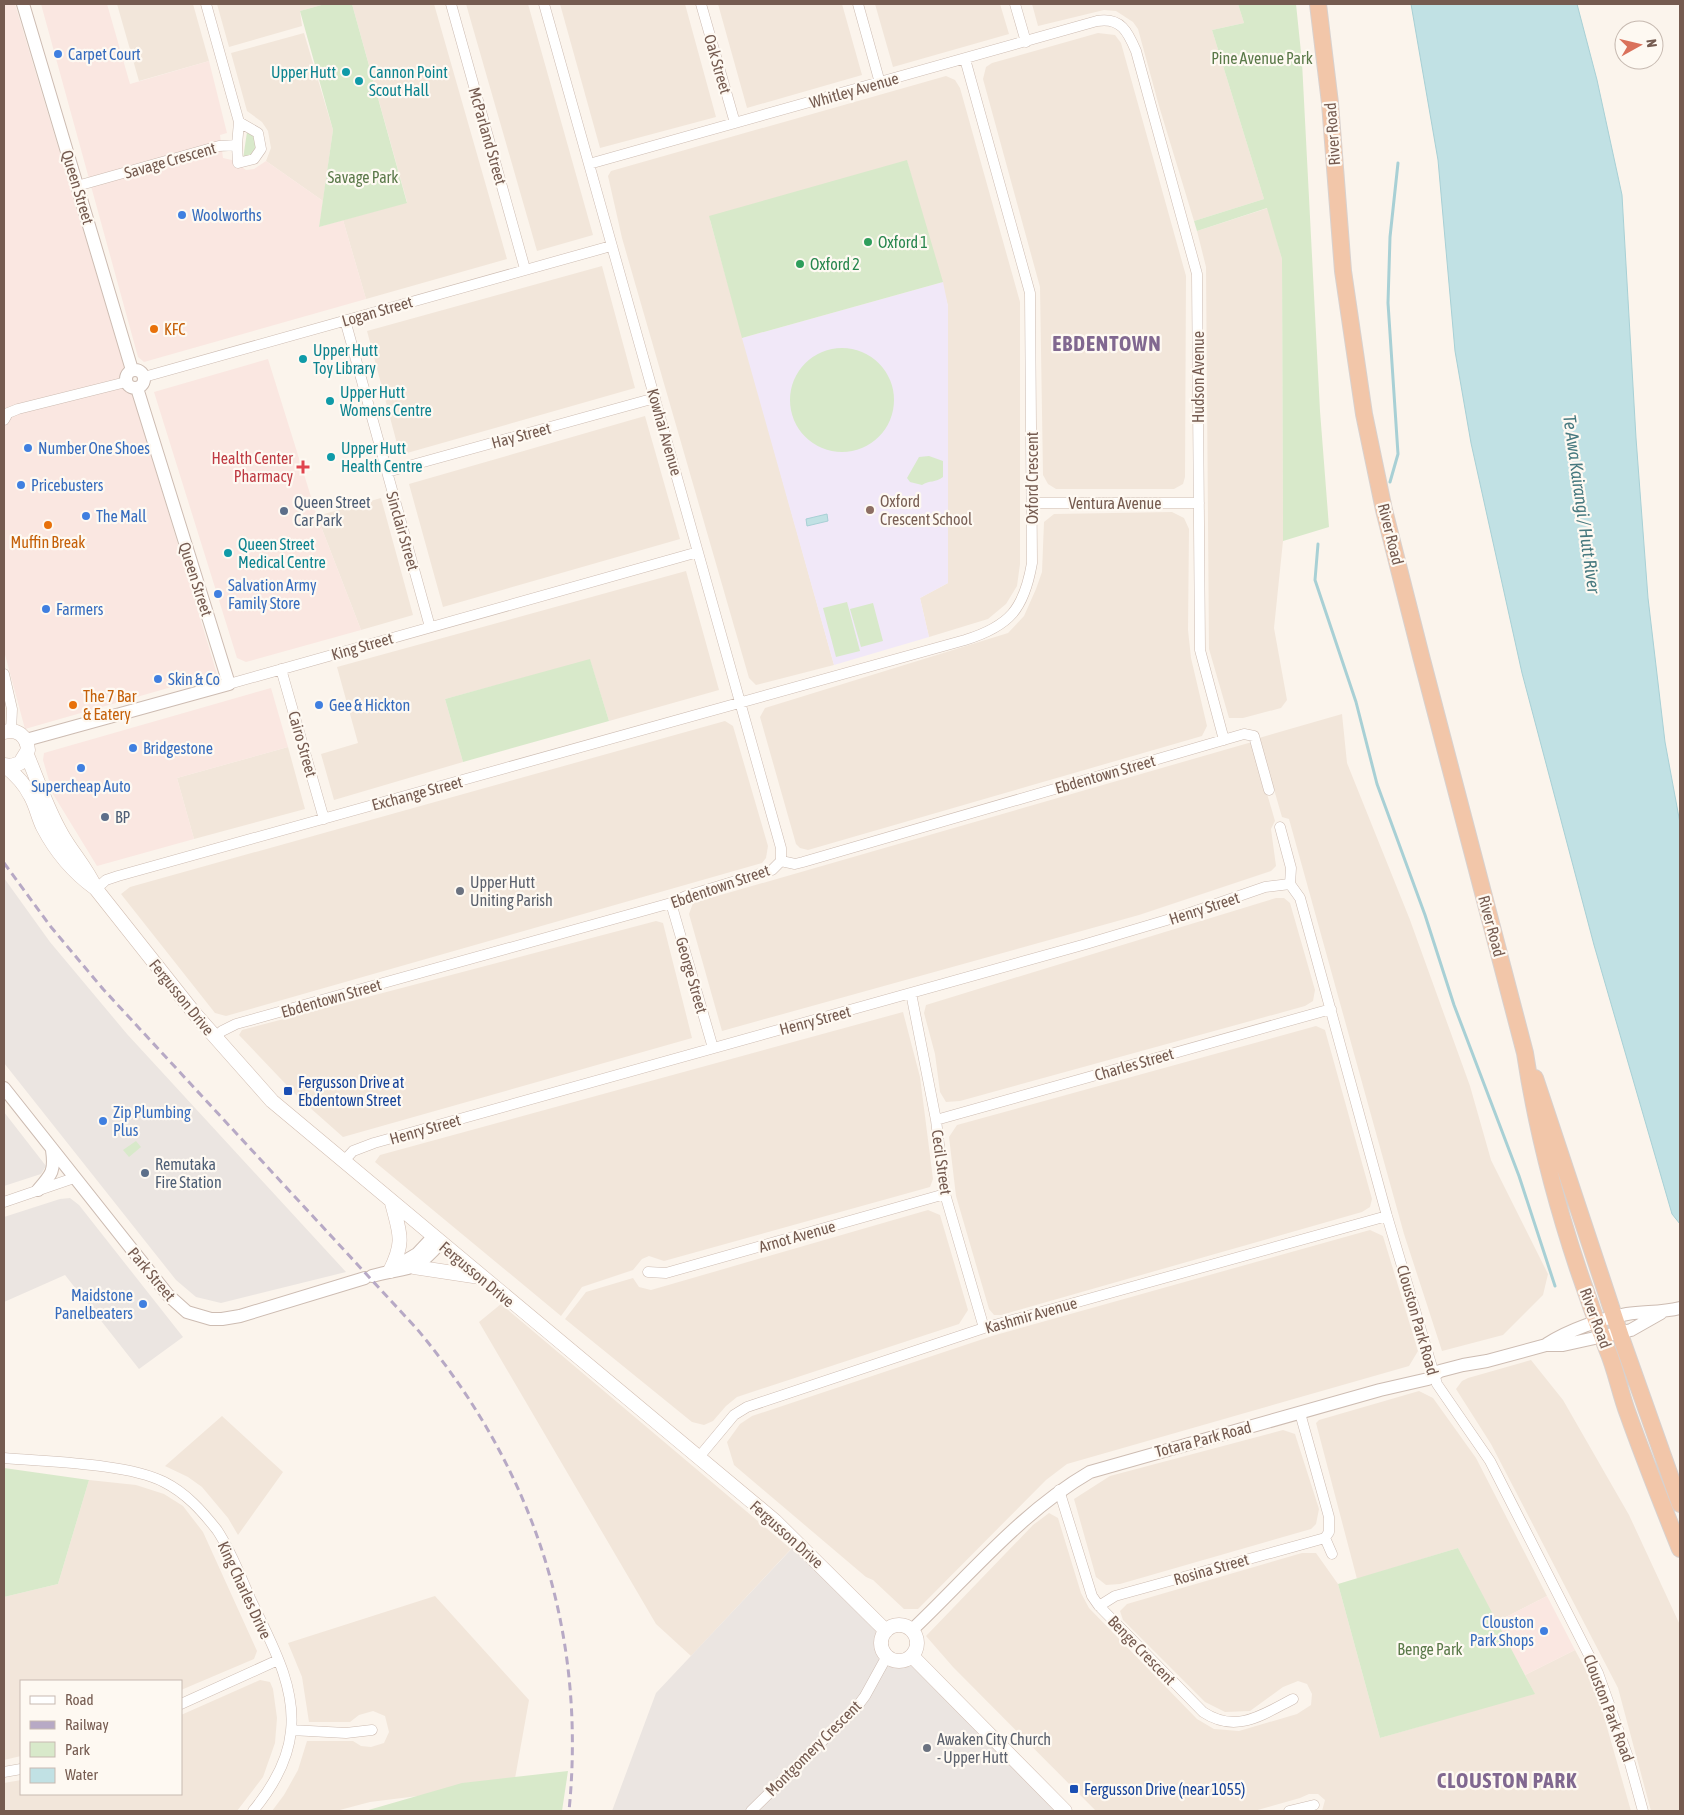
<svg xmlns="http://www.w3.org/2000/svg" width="1684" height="1815" font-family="'Asap Condensed',sans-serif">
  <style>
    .residential { fill: #f2e6da }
    .commercial { fill: #fae7e1 }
    .industrial { fill: #ebe5e1 }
    .education { fill: #f1e8f8 }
    .green { fill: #d8e9ca }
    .water { fill: #c1e1e4; stroke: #a8d0d5 }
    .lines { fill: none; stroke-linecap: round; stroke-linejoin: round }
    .stream { stroke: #a8d0d5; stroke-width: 3 }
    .minor-casing { stroke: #cdbcb2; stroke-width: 11 }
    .tertiary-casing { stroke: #cdbcb2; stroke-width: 14 }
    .secondary-casing { stroke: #d2beb2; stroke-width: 15 }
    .trunk-casing { stroke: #d8d1ce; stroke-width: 18 }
    .minor { stroke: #fff; stroke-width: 10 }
    .tertiary { stroke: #fff; stroke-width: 12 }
    .secondary { stroke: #fff; stroke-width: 14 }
    .trunk { stroke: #f2c6a9; stroke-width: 16 }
    .rail { stroke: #b7a9c5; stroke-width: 3; stroke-dasharray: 8 5; stroke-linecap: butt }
    .shop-dot { fill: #3f7fe0; stroke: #fef9f2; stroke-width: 2 }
    .culture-dot { fill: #0f9aa8; stroke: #fef9f2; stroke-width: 2 }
    .leisure-dot { fill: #2e9e5b; stroke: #fef9f2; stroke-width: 2 }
    .food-dot { fill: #e8710a; stroke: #fef9f2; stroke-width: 2 }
    .health-dot { fill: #e0444e; stroke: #fef9f2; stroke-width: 2 }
    .education-dot { fill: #8d6e63; stroke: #fef9f2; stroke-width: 2 }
    .service-dot { fill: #5c6f8a; stroke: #fef9f2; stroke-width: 2 }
    .worship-dot { fill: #6b7280; stroke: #fef9f2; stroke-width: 2 }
    .transit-dot { fill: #1a4fb4; stroke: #fef9f2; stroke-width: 2 }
    .labels { text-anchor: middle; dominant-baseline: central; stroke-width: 4.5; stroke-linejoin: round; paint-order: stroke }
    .shop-label { font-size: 16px; fill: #366cbe; stroke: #fef9f2; text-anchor: start }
    .park-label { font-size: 16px; fill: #5a7949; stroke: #fef9f2 }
    .street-label { font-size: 16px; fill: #755b50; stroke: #fef9f2 }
    .culture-label { font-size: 16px; fill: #0d838f; stroke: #fef9f2; text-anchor: start }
    .leisure-label { font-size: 16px; fill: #27864d; stroke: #fef9f2; text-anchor: start }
    .food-label { font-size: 16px; fill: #c56008; stroke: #fef9f2; text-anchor: start }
    .health-label { font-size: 16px; fill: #be3a42; stroke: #fef9f2; text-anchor: end }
    .education-label { font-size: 16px; fill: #785e54; stroke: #fef9f2; text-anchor: start }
    .service-label { font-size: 16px; fill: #4e5e75; stroke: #fef9f2; text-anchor: start }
    .worship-label { font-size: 16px; fill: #5b616d; stroke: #fef9f2; text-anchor: start }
    .transit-label { font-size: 16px; fill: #164399; stroke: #fef9f2; text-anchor: start }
    .water-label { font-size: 18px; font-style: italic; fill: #47797f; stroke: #fef9f2 }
    .district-label { font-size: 21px; font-weight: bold; letter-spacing: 1px; fill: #816890; stroke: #fef9f2 }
  </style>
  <rect width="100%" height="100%" fill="#fbf4ec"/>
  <path class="residential" d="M117,4H193L209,61L139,81Z
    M217,4H325L300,11L302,26L229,47Z
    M352,4H434L507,259L366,299L343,220L407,202Z
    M466,4H528L593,235L537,251Z
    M560,4H685L716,117L600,148Z
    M718,4H842L862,75L747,108Z
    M875,4H1000L1009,34L893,67Z
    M1032,4H1238L1244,23L1212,30L1264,199L1194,221L1159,106L1138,29L1133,22L1116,11L1104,10L1038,26Z
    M304,33L333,130L323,201L266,161L271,148L268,131L262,122L247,111L231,53Z
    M1098,33L1115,35L1121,43L1186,276L1185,477L1183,484L1174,489H1056L1048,484L1043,475L1040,287L983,79L986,67L992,63Z
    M946,76L955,80L960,88L1020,302V564L1017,586L1006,604L988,619L929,637L920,598L948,583V306L907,161L710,220L834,665L756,685L749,678L622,238L608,176L611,171Z
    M1268,208L1282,259L1283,541L1274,628L1287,700L1281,708L1243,718H1229L1209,649L1206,267L1197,231Z
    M602,266L635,388L400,455L367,331Z
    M645,416L680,539L443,607L409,484Z
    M381,498L413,615L361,630L317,516Z
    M1172,512L1184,518L1189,529L1188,630L1191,658L1207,726L1202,736L808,850L800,848L796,844L760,717L765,708L1008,633L1024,616L1036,589L1042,572L1044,522L1054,514Z
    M686,571L719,690L609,721L590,660L445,699L463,762L334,800L321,754L358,743L337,667Z
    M1342,714L1347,763L1410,920L1470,1086L1491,1160L1548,1274L1543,1295L1503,1335L1442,1351L1404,1234L1289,819L1282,817L1259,738Z
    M725,721L733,726L768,846L766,858L762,863L226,1016L215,1013L121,894L130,887Z
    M1252,742L1275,821L1271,829L1276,866L1271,871L1139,915L722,1031L689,914L693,903Z
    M288,747L305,809L194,839L177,778Z
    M1276,898H1284L1290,903L1315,990L1313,1001L1305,1006L960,1101L946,1102L940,1092L935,1054L924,1013L926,1005Z
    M656,921L663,923L692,1038L343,1137L299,1098L239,1035L242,1030Z
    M903,1012L920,1077L933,1179L930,1187L664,1261L649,1256L642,1259L633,1270L582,1287L561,1316L375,1162L380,1155Z
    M1316,1026L1325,1030L1372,1199L1370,1207L1362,1212L1001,1315H994L989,1309L956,1196L949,1137L957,1125Z
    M928,1210L940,1215L968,1310L959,1324L737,1397L726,1406L713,1421L704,1425L692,1422L565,1319L586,1292L633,1278L639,1287L651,1290Z
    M1370,1230L1383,1236L1418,1351L1409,1366L1067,1464L1046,1480L918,1609H904L873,1580L866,1577L734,1465L727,1442L740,1424L752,1416L992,1336Z
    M501,1304L791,1549L691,1656L656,1624L479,1322Z
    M1531,1360L1563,1400L1629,1515L1680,1625V1811H1651L1618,1688L1491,1444L1456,1389L1462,1381L1468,1378Z
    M1419,1391L1433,1398L1476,1458L1547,1596L1496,1622L1458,1548L1357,1579L1316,1423L1319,1420Z
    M222,1416L283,1472L238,1535L228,1518L202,1487L188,1477L165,1466Z
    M1283,1430L1295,1434L1319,1509L1316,1524L1311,1529L1120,1584L1106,1585L1096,1577L1074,1499L1110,1476Z
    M89,1480L136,1485L164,1494L183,1506L203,1532L257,1651L254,1659L181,1690V1681H21V1756L4,1760V1597L58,1584Z
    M1049,1513L1058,1518L1081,1593L1089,1608L1197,1719L1214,1729L1239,1731L1297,1714L1311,1705L1312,1694L1307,1684L1298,1681L1283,1687L1250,1711L1225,1712L1205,1702L1123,1620L1120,1611L1127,1604L1302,1553H1316L1338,1584L1380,1738L1534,1693L1525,1675L1575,1650L1596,1689L1631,1811H1322L1325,1800L1318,1794H1309L1300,1798L1254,1811H1096L953,1667L926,1636L1033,1525Z
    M435,1596L529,1700L514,1784L370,1802L336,1811H272L284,1795L298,1770L307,1741H353L361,1746L371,1747L384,1743L389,1732L385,1716L373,1711L359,1715L350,1722H309L302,1677L288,1643Z
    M260,1680L270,1682L273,1689L277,1718L275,1743L263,1777L237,1811H4V1783L21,1780V1794H181V1715Z"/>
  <path class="commercial" d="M4,4H15L217,674L25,729L4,651Z
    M41,4H107L130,84L209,61L227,133L220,135L223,158L232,160L246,170L254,169L266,161L323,201L319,227L343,220L366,299L144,362L138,357Z
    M268,359L317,516L361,630L246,662L237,658L154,392Z
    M271,688L288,747L177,778L194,839L97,866L53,794L43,760L44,753Z
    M1547,1596L1575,1650L1525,1675L1496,1622Z"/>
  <path class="industrial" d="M4,878L50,942L127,1034L346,1272L221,1303L196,1297L176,1280L4,1063Z
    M4,1112L46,1166L41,1174L4,1186Z
    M70,1198L79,1205L183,1337L139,1369L65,1275L4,1302V1217L60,1199Z
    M798,1542L883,1635L881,1642L884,1653L897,1661L909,1658L1065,1811H612L656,1693Z"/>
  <path class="education" d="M943,282L948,306V583L920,598L929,637L834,665L742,338Z"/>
  <path class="green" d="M325,4H352L407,203L319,227L333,130L300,11Z
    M1238,4H1296L1302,62L1320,411L1329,527L1283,541L1282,259L1267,208L1197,231L1194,221L1264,199L1212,30L1244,23Z
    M247,132L258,139L255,153L243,159Z
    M907,160L943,282L742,338L709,216Z
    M790 400a52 52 0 1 1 104 0a52 52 0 1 1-104 0Z
    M929,456L943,461V477C936,483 929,480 922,485L910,482L907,478L919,457Z
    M847,602L860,651L836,657L823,608Z
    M873,603L883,641L861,647L850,609Z
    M590,659L609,721L463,762L445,699Z
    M136,1141L141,1147L129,1157L123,1150Z
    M4,1468L89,1480L58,1584L4,1597Z
    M1458,1548L1535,1694L1380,1738L1338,1584Z
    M568,1771L562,1811H365L462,1783Z"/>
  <path class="water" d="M1411,4H1577L1597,80L1622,195L1636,438L1648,598L1665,742L1680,823V1224L1672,1214L1594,945L1548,771L1522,673L1471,443L1455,351L1438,160Z
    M827,514L828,521L807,526L806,519Z"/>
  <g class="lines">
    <path class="stream" d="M1390,482L1398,454L1388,303L1390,237L1398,163
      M1318,544L1315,580L1356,702L1377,784L1425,915L1454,1005L1519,1176L1555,1286"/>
    <defs>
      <path id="minor" d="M451,4L525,269
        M701,4L735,123
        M858,4L880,83
        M1015,4L1026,42
        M237,145L238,163L254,159L261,149L258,133L239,122
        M589,164L1097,21C1121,17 1128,32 1136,51L1197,274L1200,650L1224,740
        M77,186L219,146L237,145L239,122L206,4
        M345,320L430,627
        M144,377L611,246
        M4,420L8,413L18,409L126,382
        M387,472L655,398
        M1032,503H1199
        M281,669L324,819
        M4,674L12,709L11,731
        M229,684L698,552
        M1280,827L1291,868L1290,884L1300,898L1387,1216L1437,1384L1490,1461L1598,1673L1629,1760L1643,1811
        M781,861L795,864L803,862L1244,734L1254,736L1269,790
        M96,889L106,880L118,876L965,640C1010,626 1024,609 1032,563L1030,293L965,59
        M671,903L713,1048
        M911,993L936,1120L945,1194L984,1328
        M215,1037L222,1031L236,1024L671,903L686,896L772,870L781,861V848L544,4
        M936,1120L1331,1009
        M343,1162L353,1151L374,1143L1086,944L1187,914L1265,887L1290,884
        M4,1202L74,1178
        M648,1272L666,1273L945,1194
        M1300,1413L1329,1517V1532L1325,1538L1332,1554
        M699,1457L734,1415L747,1407L984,1328L1387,1216
        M4,1458C47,1462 127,1463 164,1482C186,1493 202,1511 217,1530C231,1551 240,1575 250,1598C269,1639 296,1684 291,1731C288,1762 272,1788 253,1811
        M1059,1490L1092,1596L1099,1606L1203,1712C1236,1734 1262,1715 1293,1699
        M1099,1606L1115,1596L1325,1538
        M181,1704L278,1660
        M291,1730L346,1733L372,1730
        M4,1772L21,1769
        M751,1811L856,1708L865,1696L887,1656
        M1289,1811L1314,1805"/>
      <path id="tertiary" d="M23,4L132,370
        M126 379a9 9 0 1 1 18 0a9 9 0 1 1-18 0Z
        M26,740L229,684L137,388
        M4,1088L168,1295L187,1312L211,1319H222L240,1316L365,1278
        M38,1190C52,1174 55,1171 52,1150
        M396,1269L400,1264L417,1254L433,1237
        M372,1276C407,1266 413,1275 440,1243
        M1547,1344C1569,1330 1600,1319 1627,1314C1645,1311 1660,1313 1680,1308
        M912,1630C969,1576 1021,1512 1090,1472L1380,1390L1428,1379L1440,1371L1463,1365L1487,1361L1546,1345H1563L1631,1330L1661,1313"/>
      <path id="secondary" d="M4,732C17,728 27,736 28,750L20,763L11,766L4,765
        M27,755C38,781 47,809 61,833C72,853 87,868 96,889L195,1014L272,1101L775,1521L886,1631
        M5,766C15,774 24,783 30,795C36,805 38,817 43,827C56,852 73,872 95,888
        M414,1267L480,1277
        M390,1271C405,1241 400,1234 392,1203
        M881 1643a18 18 0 1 1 36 0a18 18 0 1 1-36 0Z
        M912,1656L1065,1811"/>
      <path id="trunk" d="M1318,4L1330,103L1343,271L1364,414L1384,510L1421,656L1525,1053C1540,1153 1570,1254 1607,1349C1616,1370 1620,1393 1628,1414C1644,1459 1662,1504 1680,1549
        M1535,1078L1623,1343L1680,1504"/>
    </defs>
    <use href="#minor" class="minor-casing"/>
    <use href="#tertiary" class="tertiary-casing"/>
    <use href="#secondary" class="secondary-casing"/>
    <use href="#trunk" class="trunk-casing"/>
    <use href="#minor" class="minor"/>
    <use href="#tertiary" class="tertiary"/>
    <use href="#secondary" class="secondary"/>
    <use href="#trunk" class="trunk"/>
    <path class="rail" d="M4,863L51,927L103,989L417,1329C533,1468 587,1630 569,1811"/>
  </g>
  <g class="shop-dot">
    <circle cx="58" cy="54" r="5"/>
    <circle cx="182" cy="215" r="5"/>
    <circle cx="28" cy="448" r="5"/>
    <circle cx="21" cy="485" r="5"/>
    <circle cx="86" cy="516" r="5"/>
    <circle cx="218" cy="594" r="5"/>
    <circle cx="46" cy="609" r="5"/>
    <circle cx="158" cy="679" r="5"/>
    <circle cx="319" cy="705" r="5"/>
    <circle cx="133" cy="748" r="5"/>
    <circle cx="81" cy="768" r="5"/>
    <circle cx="103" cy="1121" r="5"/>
    <circle cx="143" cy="1304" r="5"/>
    <circle cx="1544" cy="1631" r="5"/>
  </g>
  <g class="culture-dot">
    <circle cx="346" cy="72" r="5"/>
    <circle cx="359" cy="81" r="5"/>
    <circle cx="303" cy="359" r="5"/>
    <circle cx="330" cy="401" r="5"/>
    <circle cx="331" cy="457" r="5"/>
    <circle cx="228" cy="553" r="5"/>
  </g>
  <g class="leisure-dot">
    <circle cx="868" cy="242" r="5"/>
    <circle cx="800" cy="264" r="5"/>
  </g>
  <g class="food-dot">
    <circle cx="154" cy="329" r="5"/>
    <circle cx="48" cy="525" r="5"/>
    <circle cx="73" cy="705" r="5"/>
  </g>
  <path class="health-dot" d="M300.5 459.5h5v5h5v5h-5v5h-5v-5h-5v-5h5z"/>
  <circle class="education-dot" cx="870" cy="510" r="5"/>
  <g class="service-dot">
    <circle cx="284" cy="511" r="5"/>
    <circle cx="105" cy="817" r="5"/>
    <circle cx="145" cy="1173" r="5"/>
  </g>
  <g class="worship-dot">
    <circle cx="460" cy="891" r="5"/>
    <circle cx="927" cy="1748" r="5"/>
  </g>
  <g class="transit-dot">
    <rect x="283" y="1086" width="10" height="10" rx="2.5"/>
    <rect x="1069" y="1784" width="10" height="10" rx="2.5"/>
  </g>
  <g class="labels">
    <g class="shop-label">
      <text x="68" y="54">Carpet Court</text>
      <text x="192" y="215">Woolworths</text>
      <text x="38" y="448">Number One Shoes</text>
      <text x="31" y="485">Pricebusters</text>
      <text x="96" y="516">The Mall</text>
      <text x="228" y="585">Salvation Army<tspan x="228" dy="18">Family Store</tspan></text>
      <text x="56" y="609">Farmers</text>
      <text x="168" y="679">Skin &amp; Co</text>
      <text x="329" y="705">Gee &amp; Hickton</text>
      <text x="143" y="748">Bridgestone</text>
      <text x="81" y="786" text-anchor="middle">Supercheap Auto</text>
      <text x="113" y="1112">Zip Plumbing<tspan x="113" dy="18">Plus</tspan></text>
      <text x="133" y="1295" text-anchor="end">Maidstone<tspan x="133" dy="18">Panelbeaters</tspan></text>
      <text x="1534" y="1622" text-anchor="end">Clouston<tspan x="1534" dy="18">Park Shops</tspan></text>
    </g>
    <g class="park-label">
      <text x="1262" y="58">Pine Avenue Park</text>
      <text x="363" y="177">Savage Park</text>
      <text x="1430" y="1649">Benge Park</text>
    </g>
    <g class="street-label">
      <text transform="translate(718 64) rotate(74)">Oak Street</text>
      <text transform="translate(854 90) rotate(-16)">Whitley Avenue</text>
      <text transform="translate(1332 134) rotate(-94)">River Road</text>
      <text transform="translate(488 136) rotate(74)">McParland Street</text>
      <text transform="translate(170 160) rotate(-16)">Savage Crescent</text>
      <text transform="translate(78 187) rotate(73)">Queen Street</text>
      <text transform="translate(377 311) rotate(-16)">Logan Street</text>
      <text transform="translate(1198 377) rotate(-90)">Hudson Avenue</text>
      <text transform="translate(665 432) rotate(74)">Kowhai Avenue</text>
      <text transform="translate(521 435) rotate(-15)">Hay Street</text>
      <text transform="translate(1032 478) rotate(-90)">Oxford Crescent</text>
      <text x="1115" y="503">Ventura Avenue</text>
      <text transform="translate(403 531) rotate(74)">Sinclair Street</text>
      <text transform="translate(1391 534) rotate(76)">River Road</text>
      <text transform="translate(196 579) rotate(72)">Queen Street</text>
      <text transform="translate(362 646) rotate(-16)">King Street</text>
      <text transform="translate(303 744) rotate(74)">Cairo Street</text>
      <text transform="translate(1105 774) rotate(-16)">Ebdentown Street</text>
      <text transform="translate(417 793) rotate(-15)">Exchange Street</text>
      <text transform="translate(720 886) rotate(-19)">Ebdentown Street</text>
      <text transform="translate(1204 908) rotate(-18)">Henry Street</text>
      <text transform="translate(1492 926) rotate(75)">River Road</text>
      <text transform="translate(692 975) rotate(74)">George Street</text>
      <text transform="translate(182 997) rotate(51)">Fergusson Drive</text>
      <text transform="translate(331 998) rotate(-16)">Ebdentown Street</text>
      <text transform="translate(815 1020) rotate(-15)">Henry Street</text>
      <text transform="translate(1134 1064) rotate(-16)">Charles Street</text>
      <text transform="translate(425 1129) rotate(-16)">Henry Street</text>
      <text transform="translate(942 1162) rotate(82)">Cecil Street</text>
      <text transform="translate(797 1236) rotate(-16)">Arnot Avenue</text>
      <text transform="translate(152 1274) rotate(50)">Park Street</text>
      <text transform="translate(477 1274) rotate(40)">Fergusson Drive</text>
      <text transform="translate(1031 1315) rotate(-16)">Kashmir Avenue</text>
      <text transform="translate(1596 1318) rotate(70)">River Road</text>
      <text transform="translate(1418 1320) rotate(74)">Clouston Park Road</text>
      <text transform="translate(1203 1439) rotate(-15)">Totara Park Road</text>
      <text transform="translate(787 1534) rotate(42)">Fergusson Drive</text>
      <text transform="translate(1211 1569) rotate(-16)">Rosina Street</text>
      <text transform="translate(245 1590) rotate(65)">King Charles Drive</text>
      <text transform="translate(1142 1650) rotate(46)">Benge Crescent</text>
      <text transform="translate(1609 1708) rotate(69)">Clouston Park Road</text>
      <text transform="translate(813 1748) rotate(-45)">Montgomery Crescent</text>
    </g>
    <g class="culture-label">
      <text x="336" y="72" text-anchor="end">Upper Hutt</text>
      <text x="369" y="72">Cannon Point<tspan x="369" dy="18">Scout Hall</tspan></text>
      <text x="313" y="350">Upper Hutt<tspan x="313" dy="18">Toy Library</tspan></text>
      <text x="340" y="392">Upper Hutt<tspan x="340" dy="18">Womens Centre</tspan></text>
      <text x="341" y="448">Upper Hutt<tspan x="341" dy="18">Health Centre</tspan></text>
      <text x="238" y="544">Queen Street<tspan x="238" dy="18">Medical Centre</tspan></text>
    </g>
    <g class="leisure-label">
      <text x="878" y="242">Oxford 1</text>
      <text x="810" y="264">Oxford 2</text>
    </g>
    <g class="food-label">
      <text x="164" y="329">KFC</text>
      <text x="48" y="542" text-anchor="middle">Muffin Break</text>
      <text x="83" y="696">The 7 Bar<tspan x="83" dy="18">&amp; Eatery</tspan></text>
    </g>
    <g class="health-label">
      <text x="293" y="458">Health Center<tspan x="293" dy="18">Pharmacy</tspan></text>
    </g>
    <g class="education-label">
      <text x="880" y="501">Oxford<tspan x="880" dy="18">Crescent School</tspan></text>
    </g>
    <g class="service-label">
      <text x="294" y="502">Queen Street<tspan x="294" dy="18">Car Park</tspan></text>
      <text x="115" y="817">BP</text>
      <text x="155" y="1164">Remutaka<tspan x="155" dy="18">Fire Station</tspan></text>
    </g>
    <g class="worship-label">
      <text x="470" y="882">Upper Hutt<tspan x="470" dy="18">Uniting Parish</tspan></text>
      <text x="937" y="1739">Awaken City Church<tspan x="937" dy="18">- Upper Hutt</tspan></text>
    </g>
    <g class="transit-label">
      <text x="298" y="1082">Fergusson Drive at<tspan x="298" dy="18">Ebdentown Street</tspan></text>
      <text x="1084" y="1789">Fergusson Drive (near 1055)</text>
    </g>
    <g class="water-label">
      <text transform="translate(1582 504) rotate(82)">Te Awa Kairangi / Hutt River</text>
    </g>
    <g class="district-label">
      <text x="1107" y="343">EBDENTOWN</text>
      <text x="1507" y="1780">CLOUSTON PARK</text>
    </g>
  </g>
  <rect width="1684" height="1815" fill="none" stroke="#755b50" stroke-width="10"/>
  <rect x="20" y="1680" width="162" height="115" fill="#fef9f2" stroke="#c7bab1"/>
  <rect x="30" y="1696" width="25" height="8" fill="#ffffff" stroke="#c7bab1"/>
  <text x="65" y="1705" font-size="15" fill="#755b50">Road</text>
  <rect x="30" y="1721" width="25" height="8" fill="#b7a9c5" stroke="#c7bab1"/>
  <text x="65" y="1730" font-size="15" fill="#755b50">Railway</text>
  <rect x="30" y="1742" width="25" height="15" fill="#d8e9ca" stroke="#c7bab1"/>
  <text x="65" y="1755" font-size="15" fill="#755b50">Park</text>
  <rect x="30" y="1768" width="25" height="15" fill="#c1e1e4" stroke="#c7bab1"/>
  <text x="65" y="1780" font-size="15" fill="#755b50">Water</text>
  <g transform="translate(1639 45) rotate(82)"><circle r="24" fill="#fef9f2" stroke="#c7bab1"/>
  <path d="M0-4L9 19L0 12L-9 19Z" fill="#da715b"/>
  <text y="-8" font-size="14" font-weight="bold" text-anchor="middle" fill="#755b50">N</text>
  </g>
</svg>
